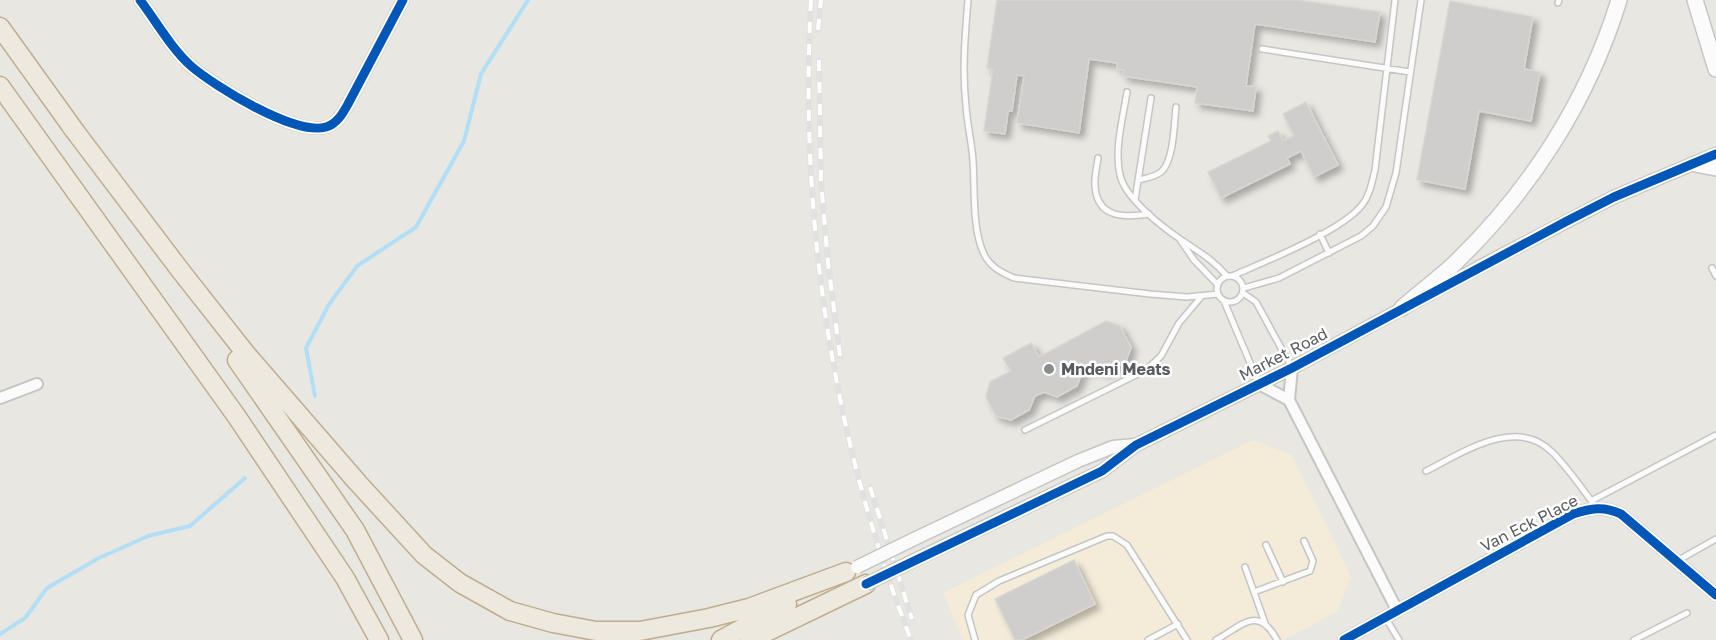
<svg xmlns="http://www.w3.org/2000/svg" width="1716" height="640" font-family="'Golos Text',sans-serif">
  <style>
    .commercial { fill: #f4ecd9 }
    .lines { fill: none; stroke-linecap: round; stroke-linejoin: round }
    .stream { stroke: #b3dff6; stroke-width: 4 }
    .building { fill: #d0cecc; stroke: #d8d6d2; stroke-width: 1.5; filter: url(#shadow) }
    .service-casing { stroke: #c5c5c4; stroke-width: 8 }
    .minor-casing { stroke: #c5c5c4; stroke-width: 14 }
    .tertiary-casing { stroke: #c5c5c4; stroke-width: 15 }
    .secondary-casing { stroke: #c5c6c5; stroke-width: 18 }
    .motorway-casing { stroke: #bfad90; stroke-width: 21 }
    .service { stroke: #fcfbfb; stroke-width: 5 }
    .minor { stroke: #fcfbfb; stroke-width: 10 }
    .tertiary { stroke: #fcfbfb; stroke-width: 12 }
    .secondary { stroke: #fcfbfb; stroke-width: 15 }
    .motorway { stroke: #ede9df; stroke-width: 18 }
    .rail-casing { stroke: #e1e1e0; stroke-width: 6 }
    .rail { stroke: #fff; stroke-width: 4; stroke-dasharray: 11; stroke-linecap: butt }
    .tertiary-bridge-casing { stroke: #c5c5c4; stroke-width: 15; stroke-linecap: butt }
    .tertiary-bridge { stroke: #fcfbfb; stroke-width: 12 }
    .cycleway-casing { stroke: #fff; stroke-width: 13 }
    .cycleway { stroke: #0057b8; stroke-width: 9 }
    .poi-dot { fill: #8a8d8e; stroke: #fff; stroke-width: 2 }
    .labels { text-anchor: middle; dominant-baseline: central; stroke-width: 5; stroke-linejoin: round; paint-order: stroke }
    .street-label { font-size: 16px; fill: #585c60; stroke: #fff }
    .poi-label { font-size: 16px; font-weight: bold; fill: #585c60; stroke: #fff; text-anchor: start }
  </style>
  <defs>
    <filter id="shadow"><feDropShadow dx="5" dy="5" stdDeviation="3" flood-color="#0004"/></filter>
  </defs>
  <rect width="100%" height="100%" fill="#e8e7e2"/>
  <path class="commercial" d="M1253,440L1292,455L1351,576L1338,611L1284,640H963L943,593Z"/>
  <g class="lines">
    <path class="stream" d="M315,396L306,348L328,306L357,266L416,227L464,141L481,74L528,0
      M0,634L25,618L47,588L99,558L148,536L190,526L245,478"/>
  </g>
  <path class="building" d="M997,0H1297L1380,12L1375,42L1255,24L1246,86L1256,87L1253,111L1195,103L1197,87L1123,76L1124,70L1117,69V63L1089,59L1079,133L1017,123L1024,76L1017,75L1012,111H1008L1005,134L984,131L993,69L987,68Z
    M1450,1L1533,17L1524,69L1540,72L1531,121L1479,111L1465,189L1417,180Z
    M1306,102L1338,165L1314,177L1301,151L1287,158L1290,164L1221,198L1208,172L1271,141L1268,136L1278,131L1283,141L1294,136L1283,114Z
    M1106,321L1120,326L1131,347L1126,362L1106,372L1092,368L1082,372L1077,386L1057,397L1044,392L1035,396L1029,410L1011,420L996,416L986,397L990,382L1011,371L1003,358L1031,343L1039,357Z
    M1074,560L1095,604L1022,640H1015L995,599Z"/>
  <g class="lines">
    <defs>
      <path id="service" d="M968,0C965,36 962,70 966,106C967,124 972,143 973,161C975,188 972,227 983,252C989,266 1000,272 1014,278L1150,294L1187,297L1218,294
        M1558,3L1559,0
        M1262,49L1410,72
        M1127,92C1123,118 1114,149 1120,175C1125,198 1161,226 1180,239C1199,252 1211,258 1227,276
        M1098,158C1097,167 1094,177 1095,186C1097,218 1124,218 1149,214
        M1138,180C1146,178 1155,177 1161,172C1174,161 1174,124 1176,107
        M1135,200L1151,98
        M1320,234L1329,253
        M1181,241L1194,260L1218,285
        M1712,268L1716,276
        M1217 289a13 13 0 1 1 26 0a13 13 0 1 1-26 0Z
        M1232,276C1264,262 1342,231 1362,205C1370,195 1372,182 1375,170L1395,0
        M1244,288L1279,278L1361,236L1373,226L1386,207L1396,173L1421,0
        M1243,293L1256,302L1292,368
        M1224,301L1259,384
        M1025,430L1146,370L1161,356L1179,323L1201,297
        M1426,471C1462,453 1517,415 1553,453C1569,469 1582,489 1596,507
        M1591,501L1716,435
        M1266,545L1283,582
        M1677,561L1716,539
        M1245,567L1265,623
        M1254,592L1310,571L1313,561L1304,541
        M1385,617L1399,640
        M975,640L968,615L976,595L999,581L1107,536H1113L1127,545L1187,640
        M1148,640L1178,624
        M1216,640C1243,625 1258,605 1277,640
        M1634,640L1687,613"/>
      <path id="minor" d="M140,0C156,21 171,48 191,66C214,86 295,136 326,127C337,124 343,113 348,104L403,0
        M1292,368L1289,400L1397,610
        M1259,384L1289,400
        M0,398L37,384
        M1344,640L1573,514C1591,508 1604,506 1621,514L1716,595"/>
      <path id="tertiary" d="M912,540L1078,461L1113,447L1135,445
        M921,557L1102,471L1136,445L1292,368L1502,255L1614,197L1716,154"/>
      <path id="secondary" d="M1695,0L1716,69
        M1695,164L1716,168
        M1402,308C1419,293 1438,279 1454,264C1530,191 1588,101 1619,0"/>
      <path id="motorway" d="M0,27L77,134
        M0,86L237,417L345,578L379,640
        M71,126L180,270L247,355L358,483L424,555L460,583L510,611L553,623L596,631H640L709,618L749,608L846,572
        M237,360L355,530L413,640
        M721,640L787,604
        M750,640L866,584"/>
    </defs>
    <use href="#service" class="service-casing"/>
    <use href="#minor" class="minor-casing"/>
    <use href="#tertiary" class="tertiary-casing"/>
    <use href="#secondary" class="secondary-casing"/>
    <use href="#motorway" class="motorway-casing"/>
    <use href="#service" class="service"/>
    <use href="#minor" class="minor"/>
    <use href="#tertiary" class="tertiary"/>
    <use href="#secondary" class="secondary"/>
    <use href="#motorway" class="motorway"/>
    <defs>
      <path id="rail" d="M811,0C799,217 832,437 911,640
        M818,30L821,0
        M819,60L821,181L828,263L840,356
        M870,487L912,619"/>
    </defs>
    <use href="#rail" class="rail-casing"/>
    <use href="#rail" class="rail"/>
    <defs>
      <path id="tertiary-bridge" d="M857,567L912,540
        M866,584L921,557"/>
    </defs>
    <use href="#tertiary-bridge" class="tertiary-bridge-casing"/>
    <use href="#tertiary-bridge" class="tertiary-bridge"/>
    <defs>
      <path id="cycleway" d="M140,0C156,21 171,48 191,66C214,86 295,136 326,127C337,124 343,113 348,104L403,0
        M866,584L1102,471L1136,445L1292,368L1567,221L1614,197L1716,154
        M1344,640L1573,514C1591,508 1604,506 1621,514L1716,595"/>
    </defs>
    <use href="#cycleway" class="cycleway-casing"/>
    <use href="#cycleway" class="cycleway"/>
  </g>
  <circle class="poi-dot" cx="1049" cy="369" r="6"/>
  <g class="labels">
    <g class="street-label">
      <text transform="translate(1283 354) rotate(-27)">Market Road</text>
      <text transform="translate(1529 523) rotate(-27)">Van Eck Place</text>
    </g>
    <g class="poi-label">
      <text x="1061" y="369">Mndeni Meats</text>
    </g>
  </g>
</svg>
